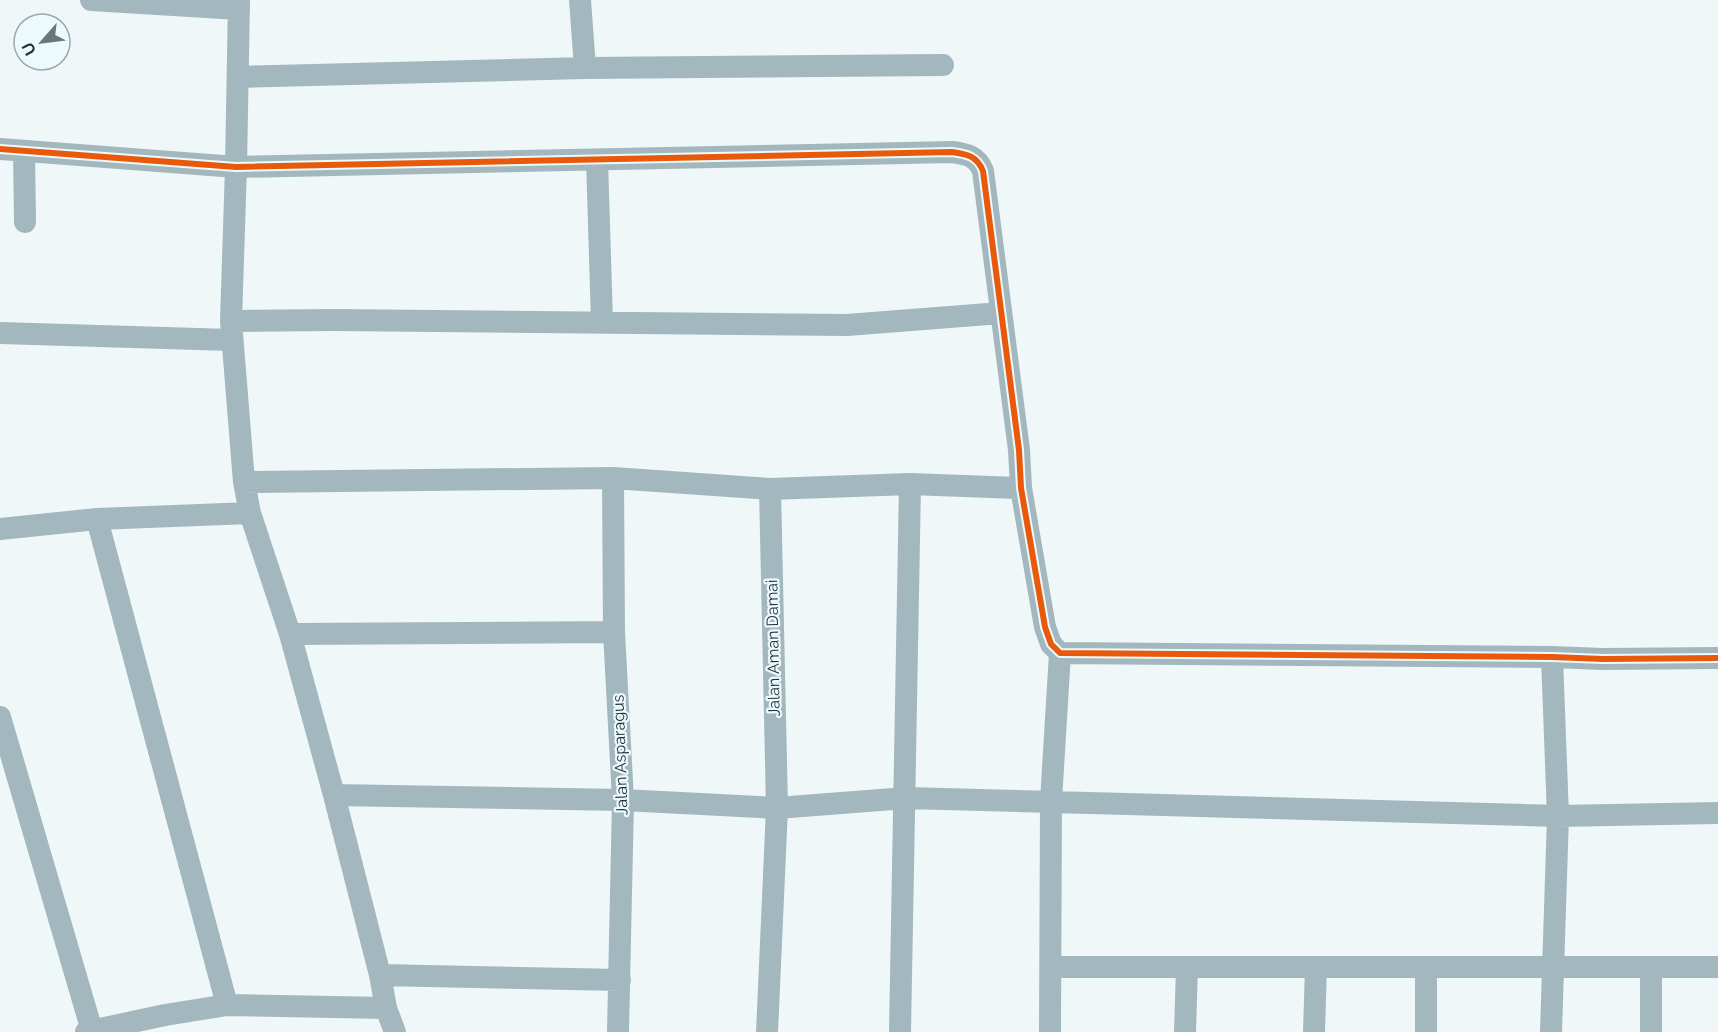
<svg xmlns="http://www.w3.org/2000/svg" width="1718" height="1032" font-family="Raleway,sans-serif">
  <style>
    .lines { fill: none; stroke-linecap: round; stroke-linejoin: round }
    .minor { stroke: #a3b8be; stroke-width: 22 }
    .cycleway-casing { stroke: #ecfafd; stroke-width: 10 }
    .cycleway { stroke: #e8590c; stroke-width: 6 }
    .labels { text-anchor: middle; dominant-baseline: central; stroke-width: 4.5; stroke-linejoin: round; paint-order: stroke }
    .street-label { font-size: 16px; fill: #223033; stroke: #ecfafd }
  </style>
  <rect width="100%" height="100%" fill="#f0f7f9"/>
  <g class="lines">
    <path class="minor" d="M91,0L239,9
      M239,0L236,167L231,321L244,482L250,513L290,634L334,795L380,975L386,1008L395,1032
      M580,0L585,68
      M238,77L585,68L943,65
      M0,149L236,167L952,152C967,154 977,156 983,171L1019,450L1021,488L1045,627L1051,644L1060,653L1552,657L1603,659L1718,658
      M24,151L25,222
      M597,160L602,322
      M231,321L334,320L847,325L1001,313
      M0,333L231,340
      M613,478L614,632L623,800L618,1032
      M244,482L613,478L770,489L910,484L1021,488
      M97,519L227,1005
      M0,529L97,519L250,513
      M290,634L614,632
      M0,717L92,1031
      M334,795L623,800L777,808L906,798L1558,816L1718,813
      M1051,967H1718
      M1426,967V1032
      M380,975L620,980
      M86,1032L165,1015L227,1005L386,1008
      M767,1032L777,808L770,489
      M900,1032L910,484
      M1050,1032L1051,801L1060,653
      M1185,1032L1187,967
      M1314,1032L1316,967
      M1551,1032L1558,816L1552,657
      M1651,1032V968"/>
    <defs>
      <path id="cycleway" d="M0,149L236,167L952,152C967,154 977,156 983,171L1019,450L1021,488L1045,627L1051,644L1060,653L1552,657L1603,659L1718,658"/>
    </defs>
    <use href="#cycleway" class="cycleway-casing"/>
    <use href="#cycleway" class="cycleway"/>
  </g>
  <g class="labels">
    <g class="street-label">
      <text transform="translate(773 648) rotate(-91)">Jalan Aman Damai</text>
      <text transform="translate(620 755) rotate(-92)">Jalan Asparagus</text>
    </g>
  </g>
  <g transform="translate(42 42) rotate(242)"><circle r="28" fill="#ecfafd" stroke="#9ba9ac" stroke-width="1.5"/>
  <path d="M0-4.5L10 22L0 15L-10 22Z" fill="#6a7678"/>
  <text y="-9" font-size="16" font-weight="bold" text-anchor="middle" fill="#223033">U</text>
  </g>
</svg>
